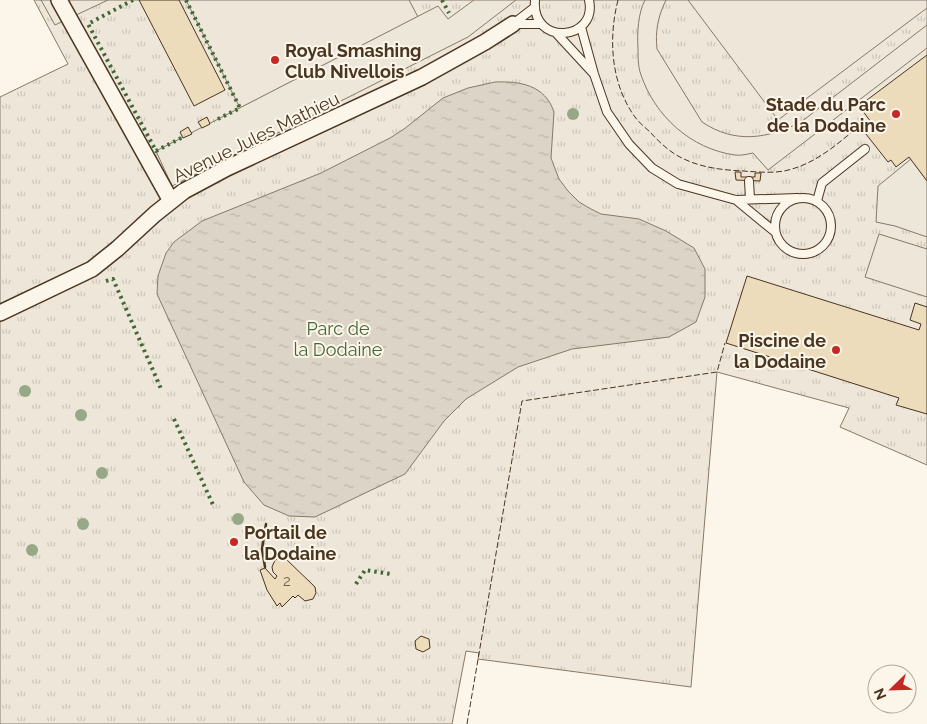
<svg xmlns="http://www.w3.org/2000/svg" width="927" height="724" font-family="Raleway,sans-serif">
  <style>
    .grass { fill: url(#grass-tufts); stroke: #887966 }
    .pitch { fill: #ede6d9; stroke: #887966 }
    .parking { fill: #ede7d9; stroke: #887966 }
    .water { fill: url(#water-ripples); stroke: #887966 }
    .building { fill: #ecdcbc; stroke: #4a3520 }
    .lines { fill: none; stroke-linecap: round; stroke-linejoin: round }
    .lane-casing { stroke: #4a3520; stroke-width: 10 }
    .street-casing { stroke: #4a3520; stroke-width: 18 }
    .lane { stroke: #fbf6e9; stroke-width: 8 }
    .street { stroke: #fbf6e9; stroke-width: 15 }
    .hedge { stroke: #436837; stroke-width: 4; stroke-dasharray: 2.5 4; stroke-linecap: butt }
    .fence { stroke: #4a3520; stroke-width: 1; stroke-dasharray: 6 2.5; stroke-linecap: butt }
    .wall { stroke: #4a3520; stroke-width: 2.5 }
    .tree { fill: #96a887 }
    .poi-dot { fill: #c62828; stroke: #fbf6e9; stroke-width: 2 }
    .labels { text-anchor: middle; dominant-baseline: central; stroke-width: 4; stroke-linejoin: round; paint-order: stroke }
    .number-label { font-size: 15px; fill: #725f47 }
    .poi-label { font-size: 18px; font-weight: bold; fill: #4a3520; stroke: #fbf6e9; text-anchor: start }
    .street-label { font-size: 18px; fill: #4a3520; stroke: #fbf6e9 }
    .park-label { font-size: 18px; fill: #436837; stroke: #fbf6e9 }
  </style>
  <defs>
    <pattern id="grass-tufts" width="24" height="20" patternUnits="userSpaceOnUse" patternTransform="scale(1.25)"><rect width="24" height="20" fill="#ede6d9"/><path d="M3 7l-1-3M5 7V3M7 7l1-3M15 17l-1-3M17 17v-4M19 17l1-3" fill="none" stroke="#cdc6ba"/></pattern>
    <pattern id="water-ripples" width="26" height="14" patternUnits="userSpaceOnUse" patternTransform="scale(1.25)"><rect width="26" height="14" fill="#dcd4c6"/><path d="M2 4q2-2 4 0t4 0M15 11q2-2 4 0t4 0" fill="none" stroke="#beb7aa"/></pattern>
  </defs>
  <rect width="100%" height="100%" fill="#fbf6e9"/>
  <path class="grass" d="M34,0H927V465L840,427L849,408L717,372L691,687L478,659L479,653L466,651L452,724H0V97L68,64Z"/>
  <path class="pitch" d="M41,0H108L55,25Z
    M186,0H409L418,17L240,108Z
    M645,0H666C658,16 655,32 657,49L702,122C735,144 767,139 801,122L927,25V48L768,170L753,153C747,154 741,156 735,155C691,149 655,116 641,75C638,67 638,57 638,48C637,34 638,13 645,0Z
    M688,0H927V8L778,120Z
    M879,234L927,249V297L865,277Z"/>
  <path class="parking" d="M474,0H516L468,37L172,186L156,151L438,6L448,19Z
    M911,159L927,181V237L895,226L876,222L878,186Z"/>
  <path class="water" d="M495,82C520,81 545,85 554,112L551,158L559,179L568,191L579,202L591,209L601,214L639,219L666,231L694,248L705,269V297L696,322L669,337L572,349L518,367L466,399L444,421L405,474L315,517L289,516L264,505L244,482L157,294L158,276L166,253L174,242L202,221L321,173L390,138L404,129L443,98L468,88Z"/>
  <path class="building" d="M139,0H179L225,90L194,106Z
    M927,55V181L909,157L896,167L891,160L888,162L862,129L871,122L859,106Z
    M207,117L210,124L202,128L198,122Z
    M188,127L192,134L183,138L180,132Z
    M735,172H741V177H755V173H761L760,181L736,180Z
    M747,276L919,330L921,324L910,320L915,303L927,307V414L896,405L899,398L726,343Z
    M280,558L286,559L315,587L316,593L313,599L305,601L298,595L295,598L293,596L282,607L280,603L277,606L267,590L260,570L265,568L275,579L277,576L273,572L272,567L275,560Z
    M421,636L429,639L430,648L423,652L416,649L415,641Z"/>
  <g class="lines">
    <defs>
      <path id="lane" d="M535,0C531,47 598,41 589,0
        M513,24H541
        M513,24L535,7
        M581,27L594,74L607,112L629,144L652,168L678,184L736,200L797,198
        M557,34L593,73
        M749,181L750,199
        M775 226a28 28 0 1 1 56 0a28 28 0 1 1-56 0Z
        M736,200L775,232
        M817,201L822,183L865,149"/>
      <path id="street" d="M59,0L171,201
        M0,313L92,269L117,249L155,214L184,191L227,168L422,77L485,42L513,24"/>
    </defs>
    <use href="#lane" class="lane-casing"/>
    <use href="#street" class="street-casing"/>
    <use href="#lane" class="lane"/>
    <use href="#street" class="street"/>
    <path class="hedge" d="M133,0L88,24L156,151L185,136
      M186,0L240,108L214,121
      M442,0L449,13
      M106,281L113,279L162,391
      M174,419L214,507
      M356,584L365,570L391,574"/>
    <path class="fence" d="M618,0C608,39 611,84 635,117C639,123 646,128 651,133C660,143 672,154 684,159C703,168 723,170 743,171C759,172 777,174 792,169C817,162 839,143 859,126
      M467,724L522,401L717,372L725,343"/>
    <path class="wall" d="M265,567L262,549L266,524"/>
  </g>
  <g class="tree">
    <circle cx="573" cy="114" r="6"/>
    <circle cx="25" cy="391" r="6"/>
    <circle cx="81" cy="415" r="6"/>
    <circle cx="102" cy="473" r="6"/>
    <circle cx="238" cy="519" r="6"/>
    <circle cx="83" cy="524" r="6"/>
    <circle cx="32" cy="550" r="6"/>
  </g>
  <g class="poi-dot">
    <circle cx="275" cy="60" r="5"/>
    <circle cx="896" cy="114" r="5"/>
    <circle cx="836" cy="350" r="5"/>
    <circle cx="234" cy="542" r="5"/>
  </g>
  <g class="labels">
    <g class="number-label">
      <text x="287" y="581">2</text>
    </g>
    <g class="poi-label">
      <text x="285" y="50">Royal Smashing<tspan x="285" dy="21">Club Nivellois</tspan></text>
      <text x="886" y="104" text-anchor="end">Stade du Parc<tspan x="886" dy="21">de la Dodaine</tspan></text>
      <text x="826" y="340" text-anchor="end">Piscine de<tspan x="826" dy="21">la Dodaine</tspan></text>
      <text x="244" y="532">Portail de<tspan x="244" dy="21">la Dodaine</tspan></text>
    </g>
    <g class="street-label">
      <text transform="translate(256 137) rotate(-26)">Avenue Jules Mathieu</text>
    </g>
    <g class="park-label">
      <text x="338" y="328">Parc de<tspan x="338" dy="21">la Dodaine</tspan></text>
    </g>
  </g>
  <g transform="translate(892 689) rotate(247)"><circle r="24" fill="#fbf6e9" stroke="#b4a999"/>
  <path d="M0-4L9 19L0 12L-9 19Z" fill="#c62828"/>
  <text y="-8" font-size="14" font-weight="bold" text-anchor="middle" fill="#4a3520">N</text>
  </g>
</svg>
